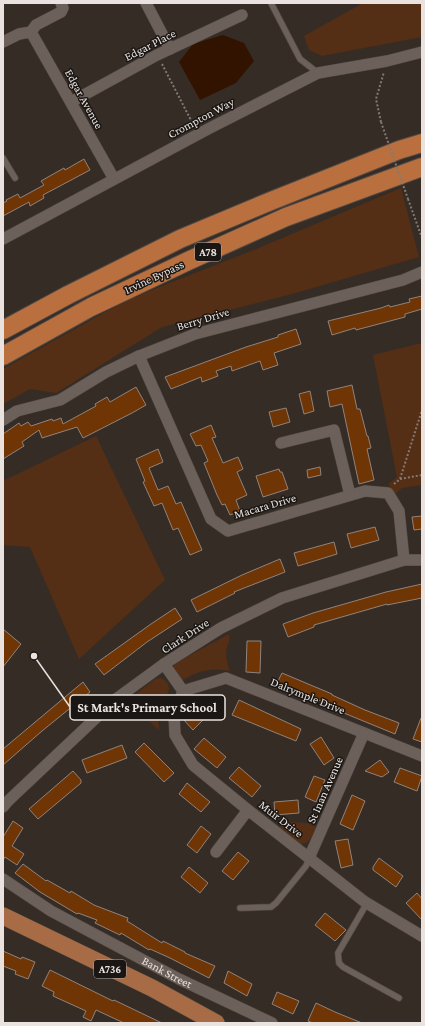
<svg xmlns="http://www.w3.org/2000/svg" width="425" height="1026" font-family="'Crimson Pro',serif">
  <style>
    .green { fill: #542f15 }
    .water { fill: #311300 }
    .building { fill: #703505; stroke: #8f837c }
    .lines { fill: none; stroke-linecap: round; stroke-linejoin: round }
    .service-casing { stroke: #534a45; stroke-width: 7 }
    .minor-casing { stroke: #534a45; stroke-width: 12 }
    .primary-casing { stroke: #534a45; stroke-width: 18 }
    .trunk-casing { stroke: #534a45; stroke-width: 20 }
    .path { stroke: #837a75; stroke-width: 2; stroke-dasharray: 2 2; stroke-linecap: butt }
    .service { stroke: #6c605a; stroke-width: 5.5 }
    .minor { stroke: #6c605a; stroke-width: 11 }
    .primary { stroke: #a76c45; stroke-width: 17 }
    .trunk { stroke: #ba703e; stroke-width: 18 }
    .path-bridge { stroke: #837a75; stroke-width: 2; stroke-dasharray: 2 2; stroke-linecap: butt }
    .labels { text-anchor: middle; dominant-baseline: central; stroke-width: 3; stroke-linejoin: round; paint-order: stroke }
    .shield { fill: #1a1613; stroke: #aba5a1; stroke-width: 1 }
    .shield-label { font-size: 11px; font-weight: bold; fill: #e9e2de }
    .street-label { font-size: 12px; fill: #e9e2de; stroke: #1a1613 }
    .leader { fill: none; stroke: #e9e2de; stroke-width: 1.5 }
    .callout-dot { fill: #e9e2de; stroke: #1a1613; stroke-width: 1.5 }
    .callout { fill: #1a1613; stroke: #e9e2de; stroke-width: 1.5 }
    .callout-label { font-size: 13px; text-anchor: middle; font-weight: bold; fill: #e9e2de }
  </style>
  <rect width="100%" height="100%" fill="#362c26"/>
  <path class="green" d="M363,3H422V37L322,56L309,50L304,36Z
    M401,188L419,257L292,294L162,327L56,393L30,389L3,404V369L129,299L254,250Z
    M422,343V485L402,488L395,494L388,484L397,477L373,355Z
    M96,436L165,580L79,659L30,547L3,545V481Z
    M229,634C230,640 229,641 227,647C225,655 227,663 230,671C210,667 199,671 182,680L174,674V664Z
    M161,678C178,688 163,696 160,707C158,715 158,722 159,730C145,717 137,708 117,709L155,679Z
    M291,822L307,823L316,827C312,836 311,843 300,844L279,827Z"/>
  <path class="water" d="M223,35L244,43L254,61L236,83L200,100L179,62L193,44Z"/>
  <path class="building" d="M84,159L90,170L43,195L44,198L30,206L29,202L3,216V203L7,201L6,200L18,194L20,198L44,185L41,181L64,168L65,170Z
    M422,296V309L405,314V317L356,330L355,328L332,335L328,321L381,308L389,305L390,307L410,302L409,299Z
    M296,329L301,344L274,353L278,365L263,370L260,361L232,371L231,366L216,371L218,376L202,382L201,377L171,389L165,377L246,347L278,337V335Z
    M352,385L357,409H360L367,436H368L371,448L367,449L374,480L359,484L342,404L330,407L327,391Z
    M136,387L146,405L132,413L83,438L77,427L42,438L39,430L22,442L24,446L3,459V434L19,423L21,426L28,422L31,426L52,419L53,421L61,418L63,424L96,406L95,404L107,397L110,402Z
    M310,391L314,411L304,414L299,394Z
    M286,408L290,422L273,427L269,412Z
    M211,425L216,437L212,438L223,463L238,457L243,469L237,472L247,495L236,500L240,511L230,515L225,504L222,505L217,495L204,463L208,461L201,445L196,446L190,434Z
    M158,449L163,462L149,468L158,490L168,486L176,504L181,502L202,550L190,555L178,528L173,530L162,503L154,506L143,482L145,481L136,459Z
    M320,467L321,475L308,478L307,470Z
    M279,469L280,472H282L288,489L263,497L256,476Z
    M422,516V529L414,530L412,517Z
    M375,527L379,540L351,548L347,534Z
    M334,542L337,554L298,566L294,553Z
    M280,559L285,572L234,592L235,593L197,612L191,600L242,575Z
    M422,584V598L387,605V604L314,625V627L288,637L283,624L313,613L386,592Z
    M175,608L182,619L147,642L104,675L95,664L151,624Z
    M3,629L21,644L3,667Z
    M247,641H261L260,673L246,672Z
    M282,673L332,694V695L365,710L399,723L395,734L339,711L340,709L277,683Z
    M83,682L90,692L42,731L3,765V749Z
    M203,699L213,710L193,730L183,719Z
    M239,700L301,729L296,741L232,715Z
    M421,718H422V742L413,739Z
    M321,737L334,758L324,765L310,744Z
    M204,738L226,757L217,768L194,749Z
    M144,743L174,773L164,782L135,752Z
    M122,745L127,758L87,773L82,760Z
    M380,760L389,772L382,777L365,771Z
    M239,767L261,786L252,797L229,778Z
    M400,768L422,776L417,791L394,782Z
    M73,771L81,780V783L38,819L29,809Z
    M314,776L325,780L316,802L305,797Z
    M187,783L210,802L201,812L179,794Z
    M352,795L365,801L353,830L340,824Z
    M298,800L299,813L275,815L274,802Z
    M13,821L23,828L12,846L24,854L17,865L5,857L3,860V837Z
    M201,826L211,834L197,853L187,845Z
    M348,839L353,865L341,868L335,841Z
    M238,852L249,861L233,880L222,871Z
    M379,858L403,876L396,887L373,870V867Z
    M23,864L46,881L47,880L70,893L71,891L94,905L128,918L127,921L162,943L163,941L185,952V953L215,966L209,978L170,958L150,949L149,950L121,933L120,935L95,923L97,920L78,913L77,914L40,892L15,873Z
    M189,867L208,883L200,893L181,877Z
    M417,893L422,899V920L406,903Z
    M325,913L346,930L335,941L315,925Z
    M3,951L21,959L22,957L35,962L28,979L15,974L16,971L3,966Z
    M50,970L113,1001L114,1000L162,1023H124L96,1010L91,1021L83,1017L86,1011L53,996L54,992L42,986Z
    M228,971L252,984L247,996L224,983Z
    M277,992L299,1001L293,1014L272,1004Z
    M316,1003L335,1012L362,1023H313L308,1021Z"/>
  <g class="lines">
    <defs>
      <path id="service" d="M271,3L300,59L318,73
        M3,158L15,178
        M367,903L338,953L339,963L343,967L399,998
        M240,908L271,907L276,903L306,866L309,858"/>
      <g id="minor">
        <path d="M146,3L170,49"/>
        <path d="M31,32L114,179"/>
        <path d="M3,42L19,34L31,32L36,25L61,12L63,8L61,3"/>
        <path d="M71,102L157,55L242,15"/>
        <path d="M3,239L208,129L318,73L387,61L422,52"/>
        <path d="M139,356L211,519L228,531L365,491L388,493L399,511L404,560"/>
        <path d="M3,420L17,411L60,400L106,372L139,356L195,334L403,280L422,272"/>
        <path d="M281,443L334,430L350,495"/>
        <path d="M164,664L183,691"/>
        <path d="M183,691L174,715L175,735L193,765L248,810L365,902L422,936"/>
        <path d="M183,691L226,678L422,756"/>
        <path d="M3,807L8,801L116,699L164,664L221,628L282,598L404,560H422"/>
        <path d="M216,852L248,810"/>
        <path d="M309,858L364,733"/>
        <path id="s1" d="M3,879L51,911L179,979L272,1023"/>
      </g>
      <path id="primary" d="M3,916L152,988L216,1023"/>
      <path id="trunk" d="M3,330L68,295L180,239L271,201L399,150L422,143
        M3,356L91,307L188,261L286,217L422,167"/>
    </defs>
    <use href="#service" class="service-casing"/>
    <use href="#minor" class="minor-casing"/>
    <use href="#primary" class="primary-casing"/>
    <use href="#trunk" class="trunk-casing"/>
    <path class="path" d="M162,64L194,126
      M381,122L376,99L384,72
      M408,199L422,238
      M400,479L422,475
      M394,484L400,479L422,410"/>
    <use href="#service" class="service"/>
    <use href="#minor" class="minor"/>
    <use href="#primary" class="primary"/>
    <use href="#trunk" class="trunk"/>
    <path class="path-bridge" d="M381,122L408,199"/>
  </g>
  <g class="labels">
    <g class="shield">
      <rect x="195" y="243" width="26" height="18" rx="3"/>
      <rect x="94" y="960" width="32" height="18" rx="3"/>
    </g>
    <g class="shield-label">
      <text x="208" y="252">A78</text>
      <text x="110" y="969">A736</text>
    </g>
    <g class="street-label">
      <text transform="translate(150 45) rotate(-27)">Edgar Place</text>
      <text transform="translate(84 99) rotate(61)">Edgar Avenue</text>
      <text transform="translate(201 118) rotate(-28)">Crompton Way</text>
      <text transform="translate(154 277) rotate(-25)">Irvine Bypass</text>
      <text transform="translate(203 319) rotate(-17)">Berry Drive</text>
      <text transform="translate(265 506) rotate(-16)">Macara Drive</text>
      <text transform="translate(185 636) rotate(-33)">Clark Drive</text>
      <text transform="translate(308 696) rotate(22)">Dalrymple Drive</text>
      <text transform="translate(325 790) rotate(-66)">St Inan Avenue</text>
      <text transform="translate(281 819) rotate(38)">Muir Drive</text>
      <text stroke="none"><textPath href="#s1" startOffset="189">Bank Street</textPath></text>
    </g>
  </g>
  <path class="leader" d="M34 656L70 707"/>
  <circle class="callout-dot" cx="34" cy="656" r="4"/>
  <rect class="callout" x="70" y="695" width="155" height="25" rx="4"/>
  <g class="callout-label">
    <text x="147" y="712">St Mark's Primary School</text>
  </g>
  <rect width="425" height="1026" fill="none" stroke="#e9e2de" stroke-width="8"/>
</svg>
